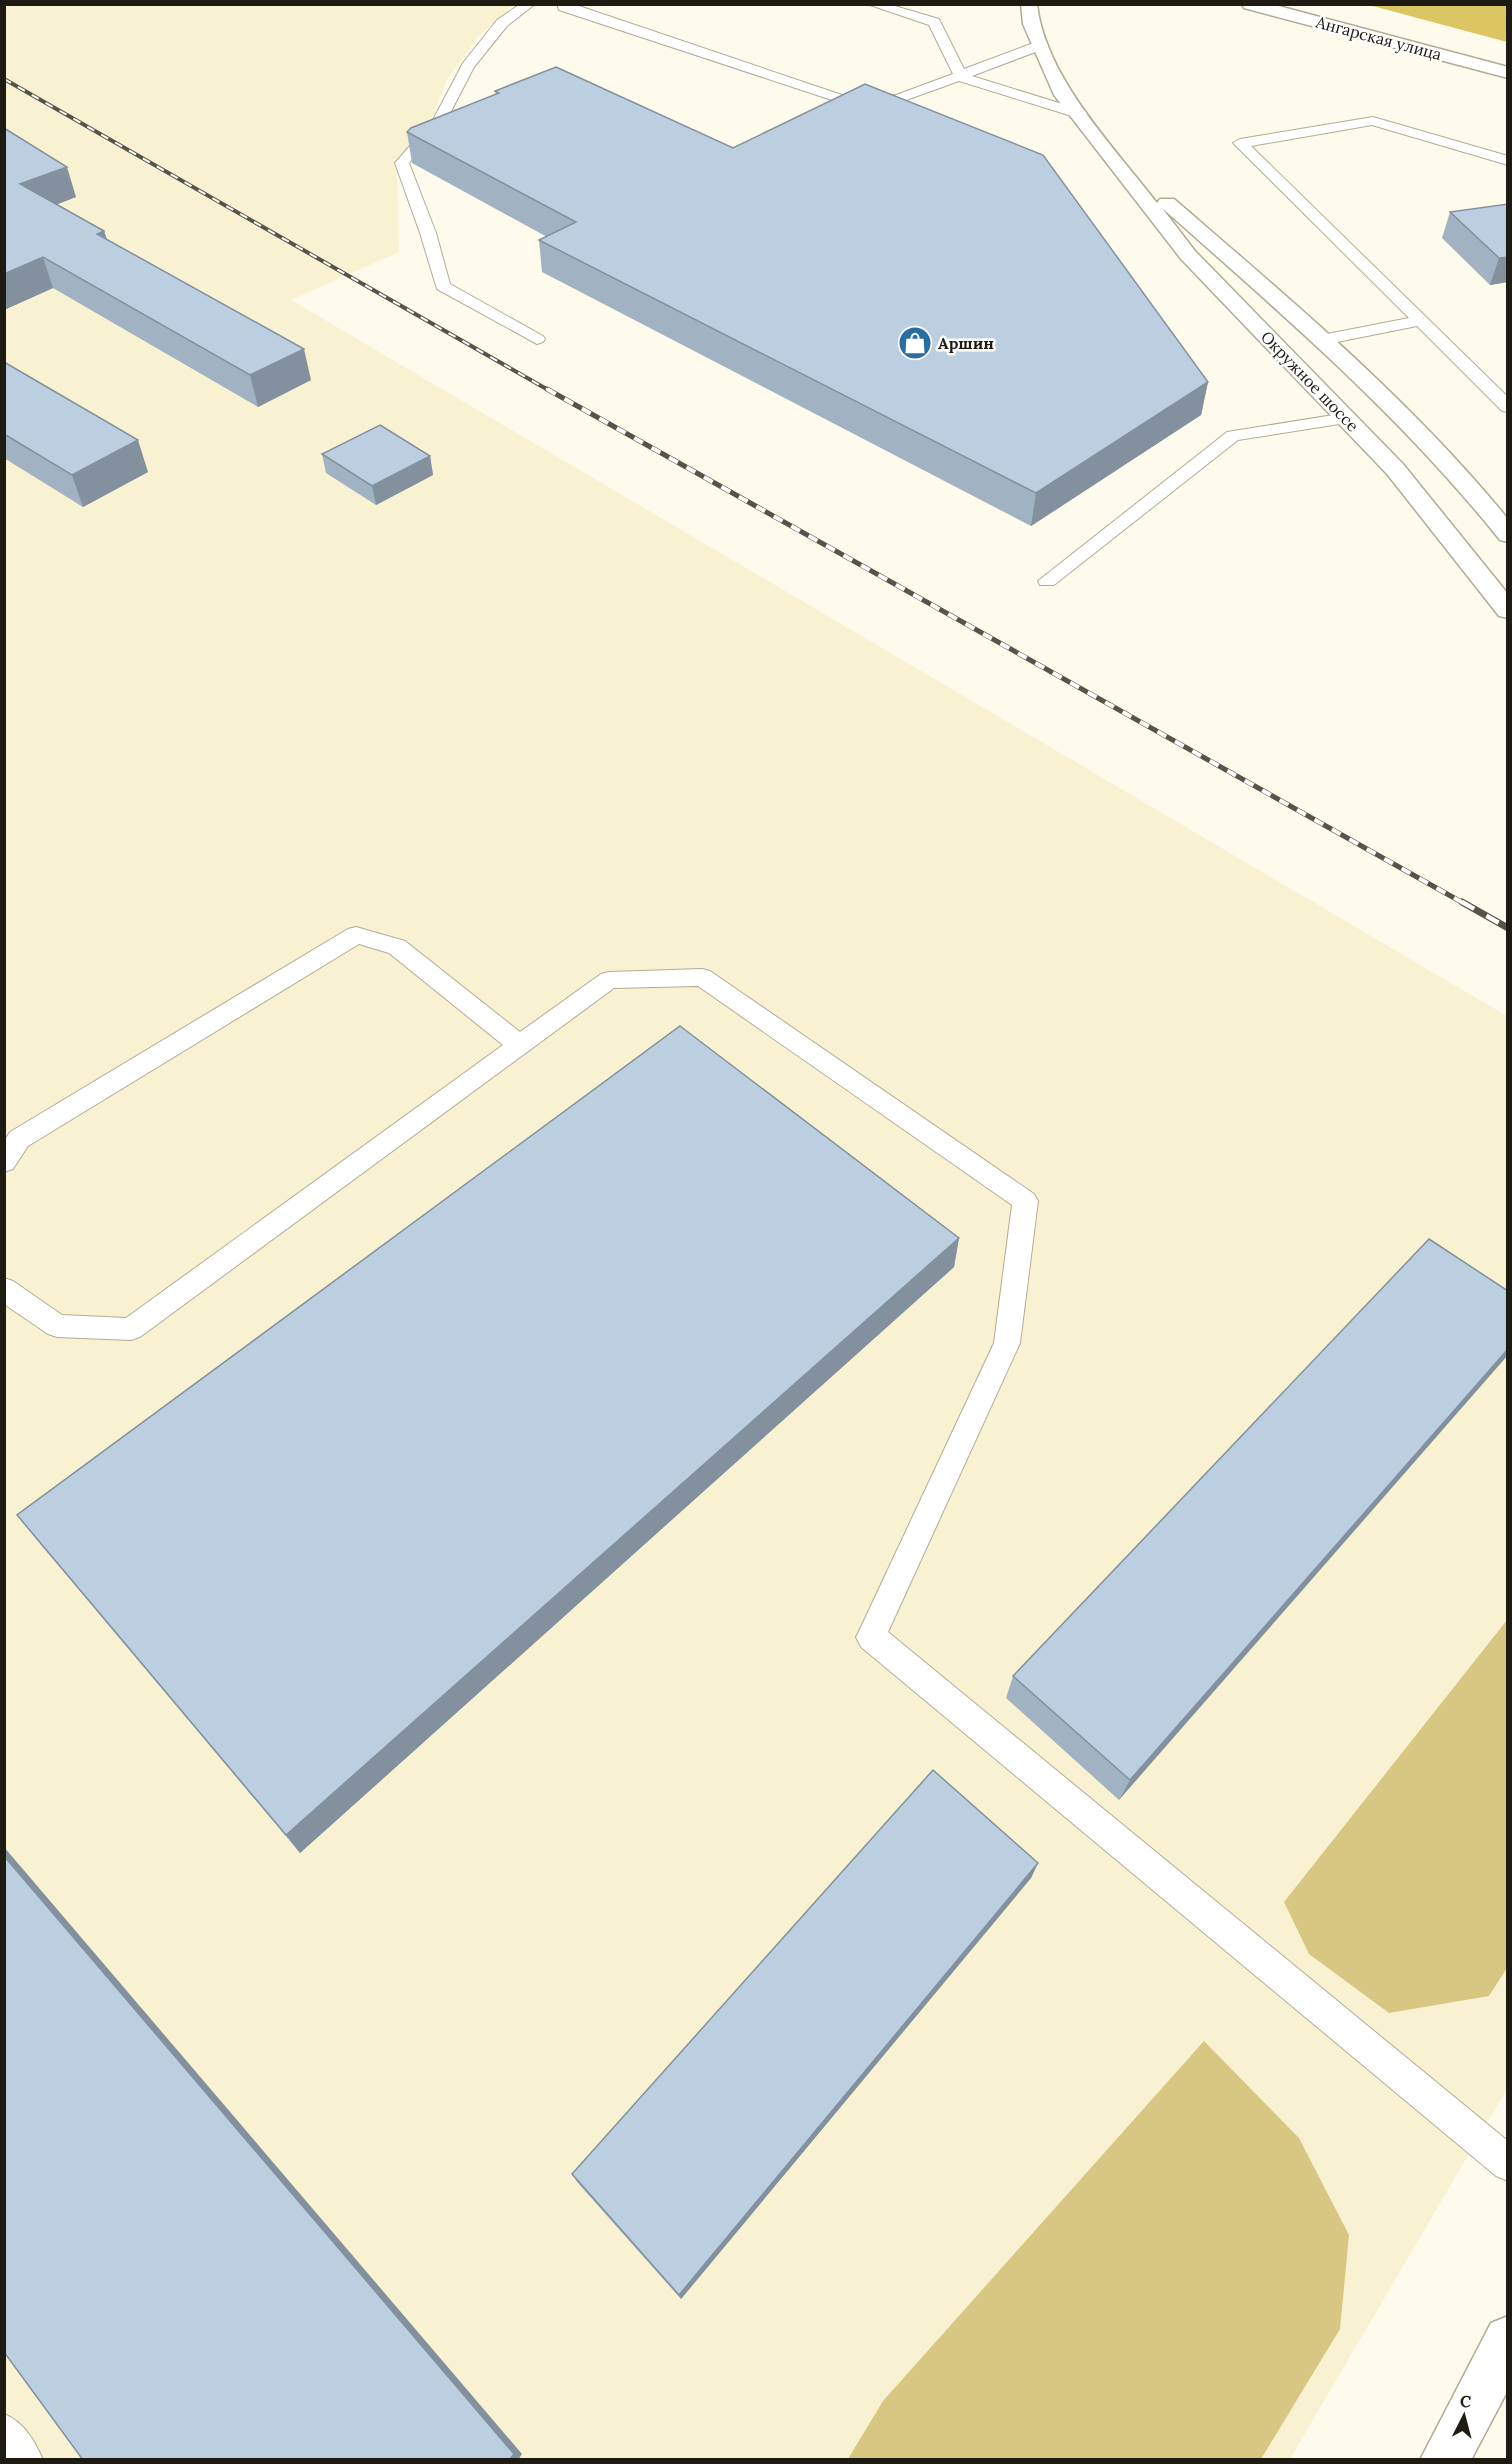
<svg xmlns="http://www.w3.org/2000/svg" width="1512" height="2464" font-family="Lora,serif">
  <style>
    .built { fill: #f9f2d2 }
    .green { fill: #d7c783 }
    .forest { fill: #dbc663 }
    .lines { fill: none; stroke-linecap: round; stroke-linejoin: round }
    .lane-casing { stroke: #b2ac95; stroke-width: 2 }
    .street-casing { stroke: #b2ac95; stroke-width: 3 }
    .primary-casing { stroke: #b2ac95; stroke-width: 3 }
    .lane { fill: #fff; fill-rule: evenodd }
    .street { fill: #fff; fill-rule: evenodd }
    .primary { fill: #fff; fill-rule: evenodd }
    .rail-far2-casing { stroke: #565449; stroke-width: 4 }
    .rail-far1-casing { stroke: #565449; stroke-width: 5 }
    .rail-casing { stroke: #565449; stroke-width: 7 }
    .rail-far2 { stroke: #fff; stroke-width: 2; stroke-dasharray: 8; stroke-linecap: butt }
    .rail-far1 { stroke: #fff; stroke-width: 4; stroke-dasharray: 10; stroke-linecap: butt }
    .rail { stroke: #fff; stroke-width: 4.5; stroke-dasharray: 14; stroke-linecap: butt }
    .wall { fill: #a1b2c2 }
    .shaded-wall { fill: #83919e }
    .building { fill: #bbcfe1; stroke: #83919e; stroke-width: 1.5 }
    .labels { text-anchor: middle; dominant-baseline: central; stroke-width: 5; stroke-linejoin: round; paint-order: stroke }
    .far-street-label { font-size: 16px; fill: #1d1b12; stroke: #fff }
    .far-poi-label { font-size: 16px; font-weight: bold; fill: #1d1b12; stroke: #fff; text-anchor: start }
  </style>
  <rect width="100%" height="100%" fill="#fefbec"/>
  <path class="built" d="M5,5H513L478,37L447,80L425,135L397,166L399,252L291,300L1507,1016V2089L1290,2459L5,2460Z"/>
  <path class="green" d="M1507,1620V1968L1489,1996L1389,2013L1309,1954L1284,1902Z
    M1204,2041L1299,2138L1349,2235L1340,2329L1261,2459H848L883,2401Z"/>
  <path class="forest" d="M1369,5H1507V42Z"/>
  <g class="lines">
    <defs>
      <path id="lane" d="M520,4H535L507,26L474,67L445,123L409,163L436,233L450,284L543,336L545,339L543,342L537,344L437,289L420,233L395,163L434,118L463,63L497,20Z
        M559,4H573L842,95H896L953,74L929,25L867,4H888L939,19L964,69L1036,42H1046L1048,45L1046,48L972,76L1085,111L1087,114L1080,118L1075,117L959,81L898,103H841L559,10L558,7Z
        M1373,117L1508,156V165L1372,125L1251,146L1508,397V412L1502,411L1417,326L1322,345L1314,340L1322,335L1409,318L1233,143L1240,139Z
        M1346,413L1352,414L1355,418L1352,422L1238,440L1054,585H1040L1038,581L1227,432Z
        M356,927L405,941L520,1032L601,974L609,972L702,969L710,971L1034,1194L1038,1201L1020,1343L888,1632L1508,2141V2181L1496,2176L861,1647L856,1637L861,1627L994,1343L1012,1205L698,986L614,988L140,1337L131,1340L57,1337L48,1334L4,1304V1278L13,1281L62,1315L126,1318L503,1045L389,953L359,944L28,1146L13,1169L4,1172V1141L10,1132L348,929Z
        M4,2414C24,2422 35,2441 43,2460H4Z"/>
      <path id="street" d="M1242,4H1271L1508,67V78L1244,8Z"/>
      <path id="primary" d="M1021,4H1037C1045,77 1114,147 1157,203L1160,199H1174C1291,300 1410,399 1508,519V542L1500,540C1399,414 1282,314 1162,208L1195,251L1403,464L1508,594V618L1499,616L1387,474L1181,259L1054,95L1023,24Z
        M1508,2316V2390L1471,2460H1420L1491,2323Z"/>
    </defs>
    <use href="#lane" class="lane-casing"/>
    <use href="#street" class="street-casing"/>
    <use href="#primary" class="primary-casing"/>
    <use href="#lane" class="lane"/>
    <use href="#street" class="street"/>
    <use href="#primary" class="primary"/>
    <defs>
      <path id="rail-far2" d="M4,79L550,391"/>
      <path id="rail-far1" d="M547,389L1465,904"/>
      <path id="rail" d="M1462,902L1508,928"/>
    </defs>
    <use href="#rail-far2" class="rail-far2-casing"/>
    <use href="#rail-far1" class="rail-far1-casing"/>
    <use href="#rail" class="rail-casing"/>
    <use href="#rail-far2" class="rail-far2"/>
    <use href="#rail-far1" class="rail-far1"/>
    <use href="#rail" class="rail"/>
  </g>
  <path class="wall" d="M495,91L1208,382L1201,415L1031,526L542,272L539,240L547,237L412,163L407,132L496,95Z
    M4,128L76,197L57,204L104,231L107,239L311,380L258,407L53,288L4,310Z
    M1508,204V282L1490,285L1442,238L1450,212Z
    M4,362L148,472L83,507L4,458Z
    M322,454L430,456L433,475L376,505L326,473Z
    M959,1238L954,1267L300,1853L37,1540L17,1515Z
    M1508,1291L1119,1800L1006,1698L1013,1676Z
    M1038,1863L1031,1878L681,2299L577,2182L572,2174Z"/>
  <path class="shaded-wall" d="M67,167L76,197L30,215L20,184Z
    M104,231L114,262L97,234Z
    M43,257L53,288L4,310V274Z
    M1508,257V282L1490,285L1499,258Z
    M304,349L311,380L258,407L250,375Z
    M1208,382L1201,415L1031,526L1036,493Z
    M138,440L148,472L83,507L72,475Z
    M430,456L433,475L376,505L372,486Z
    M959,1238L954,1267L300,1853L286,1835Z
    M1508,1349V1355L1119,1800L1130,1780Z
    M4,1847L522,2454L518,2460H509L4,1856Z
    M1038,1863L1031,1878L681,2299L679,2295Z"/>
  <path class="building" d="M556,67L733,148L865,84L1043,155L1208,382L1036,493L539,240L576,222L407,132L411,128L499,93L495,91Z
    M4,128L67,167L20,184L104,231L97,234L304,349L250,375L43,257L4,274Z
    M1508,204V257L1499,258L1450,212Z
    M4,362L138,440L72,475L4,434Z
    M380,425L430,456L372,486L322,454Z
    M680,1026L959,1238L286,1835L17,1515Z
    M1429,1239L1508,1291V1349L1130,1780L1013,1676Z
    M933,1770L1038,1863L679,2295L572,2174Z
    M4,1856L514,2454L509,2460H83L4,2352Z"/>
  <defs>
    <symbol id="shop-disc" viewBox="-11 -11 22 22"><circle r="9.5" fill="#286ea3" stroke="#fff"/><path d="M-5-2.5h2.3a2.7 3.5 0 0 1 5.4 0H5L5.5 6h-11ZM-1.5-2.5h3a1.5 2.3 0 0 0-3 0Z" fill="#fff"/></symbol>
  </defs>
  <g fill-rule="evenodd">
    <use href="#shop-disc" x="896" y="324" width="38" height="38"/>
  </g>
  <g class="labels">
    <g class="far-street-label">
      <text transform="translate(1379 38) rotate(15)">Ангарская улица</text>
      <text transform="translate(1310 381) rotate(46)">Окружное шоссе</text>
    </g>
    <g class="far-poi-label">
      <text x="938" y="343">Аршин</text>
    </g>
  </g>
  <rect width="1512" height="2464" fill="none" stroke="#1d1b12" stroke-width="12"/>
  <g transform="translate(1464 2416) rotate(6)" stroke="#ffffff" stroke-width="4.5" paint-order="stroke">
  <path d="M0-4.5L10 22L0 15L-10 22Z" fill="#1d1b12"/>
  <text y="-9" font-size="16" font-weight="bold" text-anchor="middle" fill="#1d1b12">С</text>
  </g>
</svg>
